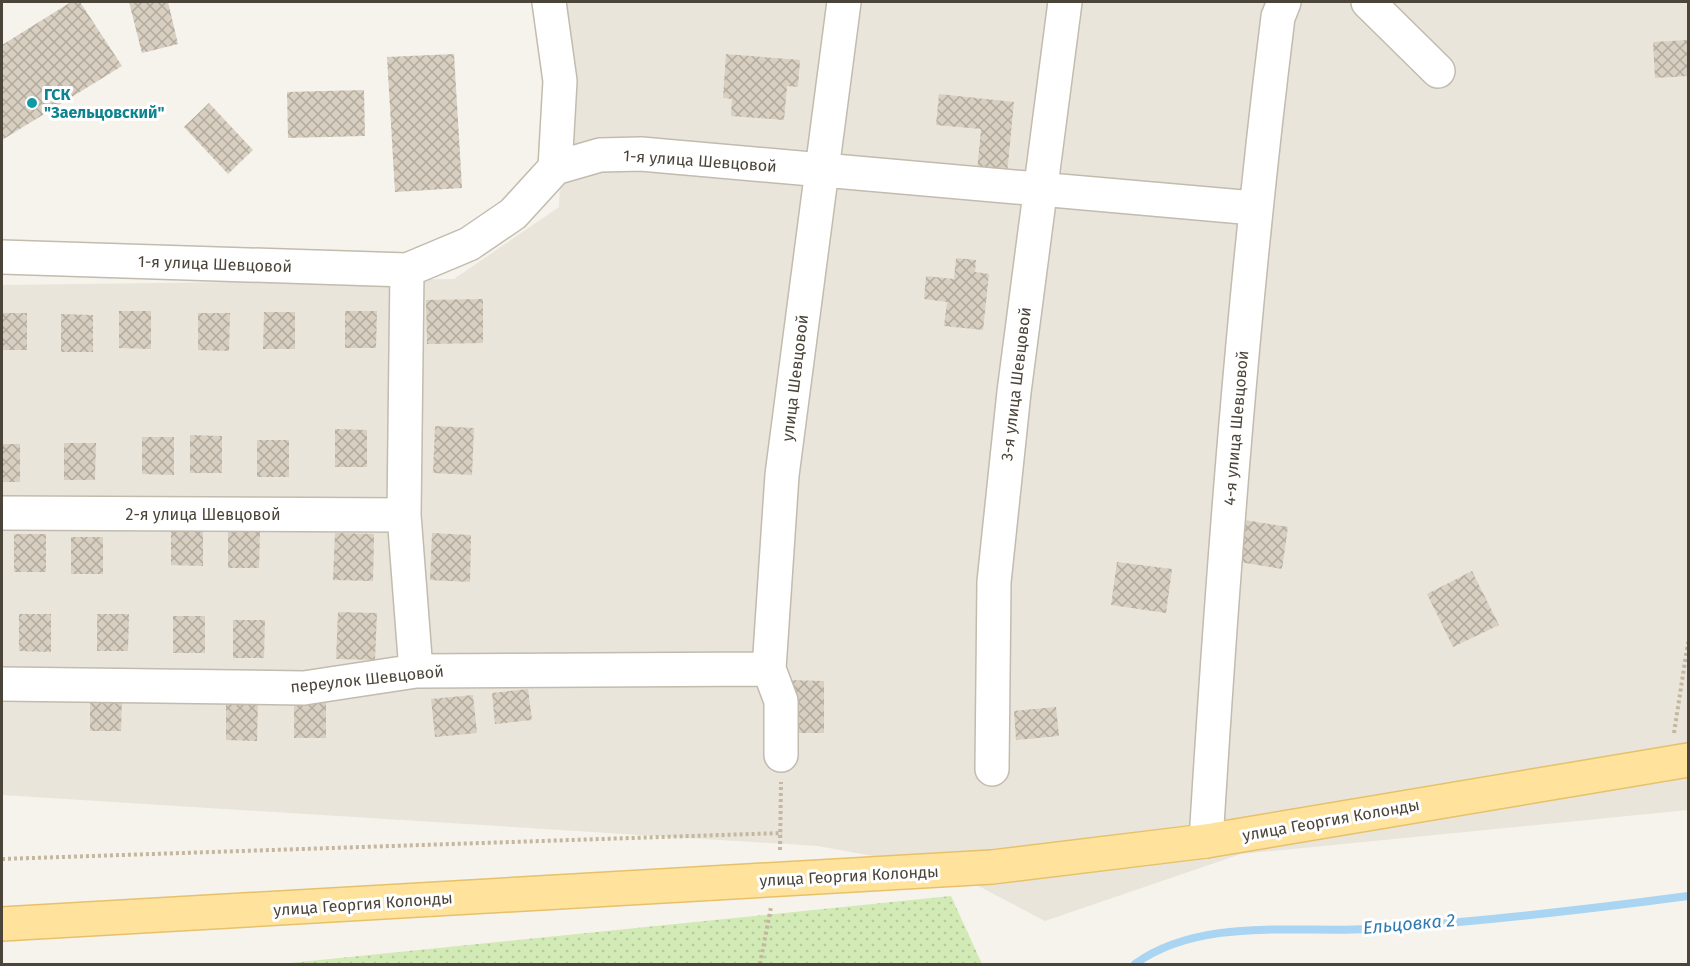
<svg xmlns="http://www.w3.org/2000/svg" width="1690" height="966" font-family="'Fira Sans',sans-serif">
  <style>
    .residential { fill: #eae5da }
    .grass { fill: url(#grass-dots) }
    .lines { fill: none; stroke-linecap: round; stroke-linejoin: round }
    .stream { stroke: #a9d4f2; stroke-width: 8 }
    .building { fill: url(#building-cross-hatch) }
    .minor-casing { stroke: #c2bbae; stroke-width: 36 }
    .major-casing { stroke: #e6c16a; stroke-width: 36 }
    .path { stroke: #c4b79f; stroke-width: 4; stroke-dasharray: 3 3; stroke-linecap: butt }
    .minor { stroke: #fff; stroke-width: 33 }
    .major { stroke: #ffe39c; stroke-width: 33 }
    .culture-dot { fill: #0f9aa8; stroke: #fff; stroke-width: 2 }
    .labels { text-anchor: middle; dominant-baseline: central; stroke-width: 6; stroke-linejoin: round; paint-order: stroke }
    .culture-label { font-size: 16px; font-weight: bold; fill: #0d838f; stroke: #fff; text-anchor: start }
    .street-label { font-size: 16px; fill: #4b4439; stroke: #fff }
    .water-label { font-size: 18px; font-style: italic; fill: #2e7ab2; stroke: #fff }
  </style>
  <defs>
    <pattern id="grass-dots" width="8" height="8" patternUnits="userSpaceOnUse" patternTransform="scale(1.5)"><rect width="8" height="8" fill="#d2eab5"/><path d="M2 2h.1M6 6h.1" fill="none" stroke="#b6ca9c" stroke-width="1.8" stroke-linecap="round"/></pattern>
    <pattern id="building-cross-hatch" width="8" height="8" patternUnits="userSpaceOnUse" patternTransform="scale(1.5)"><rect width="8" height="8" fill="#d8cfc1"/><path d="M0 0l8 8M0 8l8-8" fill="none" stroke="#b1aa9e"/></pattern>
  </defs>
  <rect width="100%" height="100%" fill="#f6f3ec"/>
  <path class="residential" d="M567,2H1688V810L1241,854L1045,921L948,870L818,846L2,795V285L454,279L559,207Z"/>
  <path class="grass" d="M951,896L982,964H280Z"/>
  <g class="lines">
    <path class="stream" d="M1135,964C1200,917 1294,933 1370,929C1476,922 1583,910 1688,896"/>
  </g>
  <path class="building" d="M71,2H80L122,66L2,140V45Z
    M129,2H168L178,44L142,53Z
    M1688,40V76L1655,78L1653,42Z
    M454,54L462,188L395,192L387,57Z
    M726,54L800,60L798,87L787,86L784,120L731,116L732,99L723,98Z
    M364,90L365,136L288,138L287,92Z
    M939,94L1014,102L1007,174L977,171L981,129L936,125Z
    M209,103L253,150L228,174L184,127Z
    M956,258L976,260L975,272L989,274L983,330L944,326L947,302L924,299L926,276L954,279Z
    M483,299V343L427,344L426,300Z
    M119,311H151V349L119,348Z
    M345,311H377L376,348H345Z
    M264,312H295V349H263Z
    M2,313H27V350H2Z
    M198,313H230L229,351L198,350Z
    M61,314L93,315V352H61Z
    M435,426L474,428L472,475L433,473Z
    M335,429L367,430V467H335Z
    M190,435L222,436V473H190Z
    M142,437H174V475L142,474Z
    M257,440H289V477H257Z
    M64,443H96L95,480H64Z
    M2,444H20V482H2Z
    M1239,519L1288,527L1282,569L1233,561Z
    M171,528H203V566L171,565Z
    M228,530H260L259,568H228Z
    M335,533L374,534L373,581L333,580Z
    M432,533L471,535L470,582L430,580Z
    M14,534H46V572H14Z
    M71,537H103V574H71Z
    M1117,562L1172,569L1166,613L1111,605Z
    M1472,571L1499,625L1453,647L1427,594Z
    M338,612L377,613L375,660L336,659Z
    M19,614H51V652L19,651Z
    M97,614H129L128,651H97Z
    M173,616H205V653H173Z
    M233,620H265L264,658H233Z
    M786,680L824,681V733H785Z
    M528,689L532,720L495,724L492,693Z
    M90,694H122L121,731H90Z
    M473,695L477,733L435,737L431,699Z
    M294,701H326V738H294Z
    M226,703H258L257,741L226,740Z
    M1056,707L1059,736L1016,740L1014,711Z"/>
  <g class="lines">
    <defs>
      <path id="minor" d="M549,2L560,81L555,168
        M1368,2L1438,71
        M2,257L407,270L469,244L513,214L555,168L600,155L641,154L1254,208
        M407,270L404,515L416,671
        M2,513L404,515
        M2,684L304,688L416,671L769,669
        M781,755V701L769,669L782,475L844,2
        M992,769L994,582L1014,392L1065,2
        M1206,841C1223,565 1244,290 1278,17L1284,2"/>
      <path id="major" d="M2,924L992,867L1206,841L1688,760"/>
    </defs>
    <use href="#minor" class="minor-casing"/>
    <use href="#major" class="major-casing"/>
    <path class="path" d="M1674,733L1688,642
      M780,850L781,782
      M2,859L782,833
      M760,964L771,907"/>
    <use href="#minor" class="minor"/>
    <use href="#major" class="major"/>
  </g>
  <circle class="culture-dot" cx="32" cy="103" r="6"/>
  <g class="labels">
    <g class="culture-label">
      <text x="44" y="94">ГСК<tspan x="44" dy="18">"Заельцовский"</tspan></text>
    </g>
    <g class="street-label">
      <text transform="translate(700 161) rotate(4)">1-я улица Шевцовой</text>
      <text transform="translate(215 264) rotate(2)">1-я улица Шевцовой</text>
      <text transform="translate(795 378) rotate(-83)">улица Шевцовой</text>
      <text transform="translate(1016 384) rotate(-83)">3-я улица Шевцовой</text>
      <text transform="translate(1236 428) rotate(-85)">4-я улица Шевцовой</text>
      <text x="203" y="514">2-я улица Шевцовой</text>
      <text transform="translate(367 679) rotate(-6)">переулок Шевцовой</text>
      <text transform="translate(1331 820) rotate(-10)">улица Георгия Колонды</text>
      <text transform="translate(849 876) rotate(-3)">улица Георгия Колонды</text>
      <text transform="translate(363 904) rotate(-4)">улица Георгия Колонды</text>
    </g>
    <g class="water-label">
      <text transform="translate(1409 924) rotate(-5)">Ельцовка 2</text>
    </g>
  </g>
  <rect width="1690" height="966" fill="none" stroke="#4b4439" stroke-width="6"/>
</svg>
